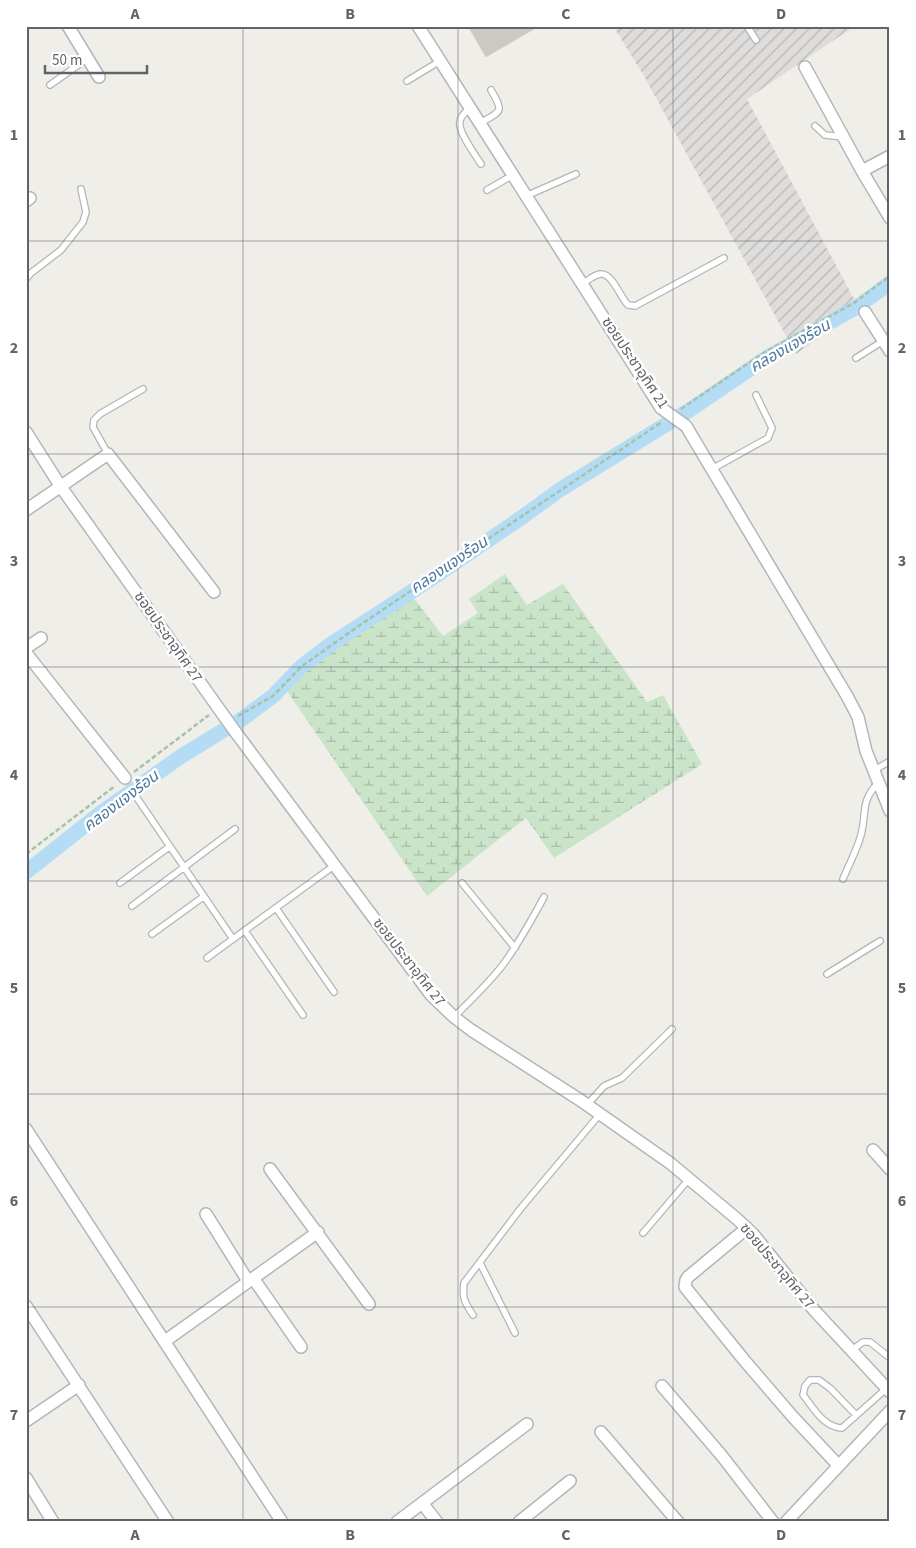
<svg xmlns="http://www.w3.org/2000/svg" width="916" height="1548" font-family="'Source Sans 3','Noto Sans Thai',sans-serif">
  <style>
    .industrial { fill: url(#industrial-furrows) }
    .wetland { fill: url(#wetland-marsh) }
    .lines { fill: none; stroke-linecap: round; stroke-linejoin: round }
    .canal { stroke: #b4dcf5; stroke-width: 15 }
    .building { fill: #ccc9c5; stroke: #d4d0c8 }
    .service-casing { stroke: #b4b5b9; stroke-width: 8 }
    .minor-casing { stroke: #b4b5b9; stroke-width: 14 }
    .path { stroke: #a3c4ab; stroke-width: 2.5; stroke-dasharray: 5 2.5; stroke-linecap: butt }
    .service { stroke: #fff; stroke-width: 5.5 }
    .minor { stroke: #fff; stroke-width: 11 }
    .minor-bridge-casing { stroke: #b4b5b9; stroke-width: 14; stroke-linecap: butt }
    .minor-bridge { stroke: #fff; stroke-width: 11 }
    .grid { fill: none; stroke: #606367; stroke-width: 1; stroke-opacity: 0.55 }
    .labels { text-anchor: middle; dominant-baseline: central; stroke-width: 5; stroke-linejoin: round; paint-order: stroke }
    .street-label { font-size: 15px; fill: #606367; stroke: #fff }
    .water-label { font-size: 16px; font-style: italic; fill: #4d799d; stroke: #fff }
    .neatline { fill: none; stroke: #606367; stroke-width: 2 }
    .grid-label { font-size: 16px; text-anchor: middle; font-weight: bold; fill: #606367 }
  </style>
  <defs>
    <pattern id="industrial-furrows" width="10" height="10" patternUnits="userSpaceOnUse" patternTransform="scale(1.25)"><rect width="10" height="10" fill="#dfdddb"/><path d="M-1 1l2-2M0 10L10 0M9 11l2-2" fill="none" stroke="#b8b7b5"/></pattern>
    <pattern id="wetland-marsh" width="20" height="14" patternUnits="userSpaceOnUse" patternTransform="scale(1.25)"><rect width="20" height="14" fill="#cae4c9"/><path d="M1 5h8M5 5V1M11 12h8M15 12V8" fill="none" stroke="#a7bca7"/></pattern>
  </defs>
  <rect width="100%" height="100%" fill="#f0eee9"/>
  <path class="industrial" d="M613,26H855L747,99L860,310L796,354L644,76Z"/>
  <path class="wetland" d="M505,574L527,605L563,584L647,702L663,695L702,764L554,858L526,818L427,896L287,691L292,680L318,656L413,597L443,636L478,613L469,599Z"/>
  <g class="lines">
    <path class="canal" d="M26,872L102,812L180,757L242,719L273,696L302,666L331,644L431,579L521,518L561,489L688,411L768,357L857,307L890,283"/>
  </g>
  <path class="building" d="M468,26H539L486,57Z"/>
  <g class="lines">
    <defs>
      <path id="service" d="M747,26L756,40
        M407,81L440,61
        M50,85L88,58
        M470,108C466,112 461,115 460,121C457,130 475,155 481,164
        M480,123C502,111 504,112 491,90
        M815,126L825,135L844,137
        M487,190L513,175
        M526,196L576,174
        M26,279L31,273L61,250L83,222L86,212L81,189
        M582,284C587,281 594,275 600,274C612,272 620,297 628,305L635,306L724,258
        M856,358L883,341
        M108,454L93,427L94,420L100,414L143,389
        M712,469L768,438L772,428L756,395
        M873,771L890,761
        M137,798L233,939L335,865
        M843,879C849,864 857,850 861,835C867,812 860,802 878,783
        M120,883L169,847
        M462,883L515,948
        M132,906L235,829
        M276,908L334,992
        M245,931L303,1015
        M152,934L203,897
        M207,958L233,939
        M827,974L880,941
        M454,1017C470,1001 487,985 502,966C518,945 531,921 544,897
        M587,1105L604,1086L622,1078L672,1029
        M643,1233L689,1179
        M480,1263L515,1333
        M473,1315C465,1303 462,1299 464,1283L521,1208L600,1114
        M852,1350L863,1342H870L890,1358
        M856,1415L831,1389L819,1380H810L805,1386L803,1395C814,1408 823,1427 842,1428L887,1388"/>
      <path id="minor" d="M68,26L99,77
        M418,26L661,408
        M805,67L862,171L890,218
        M862,171L890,156
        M26,201L30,198
        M865,312L890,351
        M686,426L847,696L858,717L866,751L890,811
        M26,432L61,487L234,730L431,995L454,1017L471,1030L580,1100L670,1163L737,1219L753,1234L814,1310L890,1392
        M26,510L108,454L214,592
        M26,648L41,638
        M26,653L125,778
        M26,1129L282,1522
        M873,1150L890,1169
        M270,1169L369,1304
        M206,1214L248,1281
        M747,1228L688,1277L686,1280L685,1287L744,1360L793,1417L838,1465
        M253,1278L301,1347
        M26,1306L168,1522
        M165,1341L318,1232
        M662,1386L722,1456L773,1522
        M26,1421L79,1385
        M601,1432L678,1522
        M26,1478L53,1522
        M422,1503L437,1522
        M397,1522L527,1424
        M519,1522L570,1481
        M786,1522L890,1411"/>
    </defs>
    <use href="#service" class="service-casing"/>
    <use href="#minor" class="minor-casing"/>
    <path class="path" d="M681,409L765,352L854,303L890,276
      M238,716L273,696L302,666L363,623L662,422
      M134,772L209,715
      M26,854L115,786"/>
    <use href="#service" class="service"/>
    <use href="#minor" class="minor"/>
    <defs>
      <path id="minor-bridge" d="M661,408L686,426"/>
    </defs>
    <use href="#minor-bridge" class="minor-bridge-casing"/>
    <use href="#minor-bridge" class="minor-bridge"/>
  </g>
  <path class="grid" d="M243,26V1522M458,26V1522M673,26V1522M26,241H890M26,454H890M26,667H890M26,881H890M26,1094H890M26,1307H890"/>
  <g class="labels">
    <g class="street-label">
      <text transform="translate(635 363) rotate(56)">ซอยประชาอุทิศ 21</text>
      <text transform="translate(168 637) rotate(55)">ซอยประชาอุทิศ 27</text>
      <text transform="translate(409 962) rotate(52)">ซอยประชาอุทิศ 27</text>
      <text transform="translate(777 1266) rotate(50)">ซอยประชาอุทิศ 27</text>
    </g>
    <g class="water-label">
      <text transform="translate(790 346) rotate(-30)">คลองแจงร้อน</text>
      <text transform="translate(449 565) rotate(-34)">คลองแจงร้อน</text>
      <text transform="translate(121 801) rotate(-37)">คลองแจงร้อน</text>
    </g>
  </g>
  <rect width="916" height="1548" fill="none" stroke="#ffffff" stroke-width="55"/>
  <path d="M45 65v8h102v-8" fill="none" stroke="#606367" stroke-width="2.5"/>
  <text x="52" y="65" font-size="15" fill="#606367" stroke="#ffffff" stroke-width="4" paint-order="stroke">50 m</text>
  <rect x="28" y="28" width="860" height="1492" class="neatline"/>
  <g class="grid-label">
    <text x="135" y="19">A</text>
    <text x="350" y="19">B</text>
    <text x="566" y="19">C</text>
    <text x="781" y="19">D</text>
    <text x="14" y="140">1</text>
    <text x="902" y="140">1</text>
    <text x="14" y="353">2</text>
    <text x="902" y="353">2</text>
    <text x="14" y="566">3</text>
    <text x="902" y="566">3</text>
    <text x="14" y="780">4</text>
    <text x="902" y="780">4</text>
    <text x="14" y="993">5</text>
    <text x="902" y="993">5</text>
    <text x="14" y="1206">6</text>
    <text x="902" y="1206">6</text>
    <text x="14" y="1420">7</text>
    <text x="902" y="1420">7</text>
    <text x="135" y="1540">A</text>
    <text x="350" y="1540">B</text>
    <text x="566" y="1540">C</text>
    <text x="781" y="1540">D</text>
  </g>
</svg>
